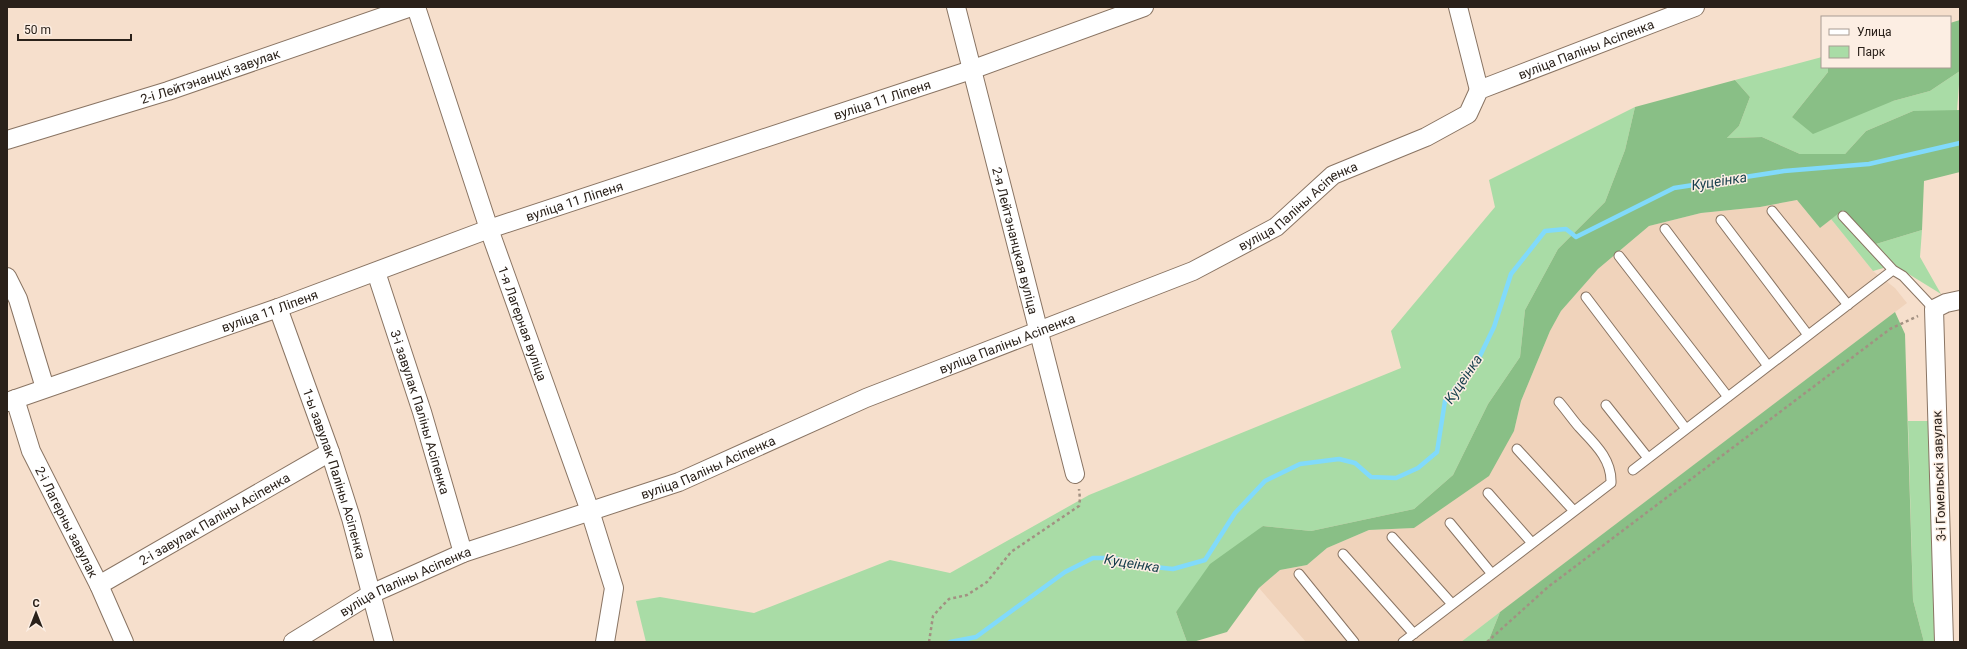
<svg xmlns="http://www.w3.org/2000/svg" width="1967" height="649" font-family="Roboto,sans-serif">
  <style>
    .built { fill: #f0d3bb }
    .green { fill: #a9dca6 }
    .forest { fill: #89bf86 }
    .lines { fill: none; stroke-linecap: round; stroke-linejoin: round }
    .stream { stroke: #81dafb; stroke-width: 4.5 }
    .service-casing { stroke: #897463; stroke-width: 11 }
    .minor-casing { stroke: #897463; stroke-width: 20 }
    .path { stroke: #a29182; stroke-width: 2.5; stroke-dasharray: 3 3; stroke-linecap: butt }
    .service { stroke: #fff; stroke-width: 9 }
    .minor { stroke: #fff; stroke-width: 18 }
    .labels { text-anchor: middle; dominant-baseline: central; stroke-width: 3; stroke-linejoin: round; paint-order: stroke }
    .street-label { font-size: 13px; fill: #2a211a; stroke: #fceee3 }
    .water-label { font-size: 14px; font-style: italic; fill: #143d4b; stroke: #fceee3 }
  </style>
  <rect width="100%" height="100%" fill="#f6dfcc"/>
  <path class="built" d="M1797,200L1820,228L1831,219L1873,271L1895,288L1907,303L1461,642H1306L1259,588L1280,570L1307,565L1327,548L1369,530L1414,528L1514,431L1521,401L1550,331L1561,311L1598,269L1649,226L1701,213L1760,207Z"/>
  <path class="green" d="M1822,57V67H1828V72L1792,117L1893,101L1930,91L1960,71L1957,111H1913L1866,131L1845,154H1800L1762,137L1727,138L1739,126L1750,97L1735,80Z
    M1635,107L1625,150L1605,202L1558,249L1525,310L1520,357L1488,404L1453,475L1414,509L1311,531L1263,526L1176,612L1187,642H646L636,601L660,597L754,613L890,560L950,573L1089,495L1401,368L1391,331L1495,207L1489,180Z
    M1843,210L1876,244L1922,230L1920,257L1941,294L1894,265L1873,271L1831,219Z
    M1908,421H1932L1938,642H1924L1913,600Z
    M1500,612L1488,642H1461Z"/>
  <path class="forest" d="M1960,20V71L1930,91L1893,101L1813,134L1792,117L1828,72V67H1950V23Z
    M1735,80L1750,97L1739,126L1727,138L1762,137L1800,154H1845L1866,131L1913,111L1960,110V172L1924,181L1922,230L1876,244L1843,210L1820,228L1797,200L1760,207L1701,213L1649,226L1598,269L1561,311L1550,331L1521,401L1514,431L1489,476L1414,528L1369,530L1327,548L1307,565L1280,570L1259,588L1227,632L1193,642H1187L1176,612L1210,564L1263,526L1311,531L1414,509L1453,475L1488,404L1520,357L1525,310L1558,249L1605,202L1625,150L1635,107Z
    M1895,312L1905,334L1913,600L1924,642H1488L1500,612Z"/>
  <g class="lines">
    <path class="stream" d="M950,642L976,637L1065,572L1093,558H1113L1145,566L1173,569L1205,560L1235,513L1265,481L1300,464L1339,459L1355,463L1371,477L1396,478L1418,468L1437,452L1445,401L1478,360L1494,327L1511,274L1545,231L1566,229L1576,237L1674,188L1784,171L1869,164L1960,143"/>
    <defs>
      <path id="service" d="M1772,211L1848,305
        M1843,216L1893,270
        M1721,220L1808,335
        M1665,229L1768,366
        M1619,256L1728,397
        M1586,297L1686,429
        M1606,405L1648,458
        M1517,449L1574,511
        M1633,470L1893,270L1903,276L1934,309
        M1488,493L1532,543
        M1450,523L1492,574
        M1392,537L1452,604
        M1343,554L1414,634
        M1299,574L1354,642
        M1403,642L1611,483C1612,459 1594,443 1579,427C1572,419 1566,410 1559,402"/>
      <g id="minor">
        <path id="s1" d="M416,7L489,229L590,511L614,588L605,642"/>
        <path id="s2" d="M956,7L1075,474"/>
        <path d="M1458,7L1479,90"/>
        <path id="s3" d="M7,140L168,91L411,7"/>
        <path id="s4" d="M376,272L422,412L463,553"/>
        <path d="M7,277L18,299L45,388"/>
        <path id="s5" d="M278,308L330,452L351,518L384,642"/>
        <path id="s6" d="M15,399L31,451L99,585L124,642"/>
        <path id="s7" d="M7,402L278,308L489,229L971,70L1144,7"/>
        <path id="s8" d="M99,585L330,452"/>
        <path id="s9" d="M293,642L371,594L463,553L679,482L866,398L1193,271L1276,227L1333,175L1426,137L1468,114L1479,90L1695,7"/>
        <path d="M1944,642L1934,309L1946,303L1960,300"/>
      </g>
    </defs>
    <use href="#service" class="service-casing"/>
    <use href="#minor" class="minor-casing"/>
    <path class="path" d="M929,642L933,616L942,606L949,599L967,595L987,582L1011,552L1079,506L1080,499L1079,489
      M1487,642L1548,587L1890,329L1918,316"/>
    <use href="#service" class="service"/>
    <use href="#minor" class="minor"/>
  </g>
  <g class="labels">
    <g class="street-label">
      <text stroke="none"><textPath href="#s9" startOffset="1436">вуліца Паліны Асіпенка</textPath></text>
      <text stroke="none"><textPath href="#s3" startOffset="213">2-і Лейтэнанцкі завулак</textPath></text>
      <text stroke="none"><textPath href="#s7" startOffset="926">вуліца 11 Ліпеня</textPath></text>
      <text stroke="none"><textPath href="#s7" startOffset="602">вуліца 11 Ліпеня</textPath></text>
      <text stroke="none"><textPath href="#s9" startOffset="1100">вуліца Паліны Асіпенка</textPath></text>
      <text stroke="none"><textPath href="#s2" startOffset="241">2-я Лейтэнанцкая вуліца</textPath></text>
      <text stroke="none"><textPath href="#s7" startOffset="278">вуліца 11 Ліпеня</textPath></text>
      <text stroke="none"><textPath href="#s1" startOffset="334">1-я Лагерная вуліца</textPath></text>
      <text stroke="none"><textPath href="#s9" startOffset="776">вуліца Паліны Асіпенка</textPath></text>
      <text stroke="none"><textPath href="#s4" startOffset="147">3-і завулак Паліны Асіпенка</textPath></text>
      <text stroke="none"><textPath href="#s9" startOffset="452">вуліца Паліны Асіпенка</textPath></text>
      <text stroke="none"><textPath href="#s5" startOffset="175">1-ы завулак Паліны Асіпенка</textPath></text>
      <text transform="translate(1939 476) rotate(-92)">3-і Гомельскі завулак</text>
      <text stroke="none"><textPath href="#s8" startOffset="133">2-і завулак Паліны Асіпенка</textPath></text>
      <text stroke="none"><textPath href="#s6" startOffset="134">2-і Лагерны завулак</textPath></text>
      <text stroke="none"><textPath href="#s9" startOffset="128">вуліца Паліны Асіпенка</textPath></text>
    </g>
    <g class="water-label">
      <text transform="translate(1719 181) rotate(-9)">Куцеінка</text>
      <text transform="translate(1463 379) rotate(-56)">Куцеінка</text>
      <text transform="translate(1132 563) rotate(9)">Куцеінка</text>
    </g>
  </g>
  <rect width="1967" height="649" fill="none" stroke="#2a211a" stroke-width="16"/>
  <rect x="1821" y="16" width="130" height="52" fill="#fceee3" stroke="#a89c93"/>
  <rect x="1829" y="29" width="20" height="6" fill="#ffffff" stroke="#a89c93"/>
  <text x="1857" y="36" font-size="12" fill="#2a211a">Улица</text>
  <rect x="1829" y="46" width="20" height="12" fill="#a9dca6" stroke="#a89c93"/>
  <text x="1857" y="56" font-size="12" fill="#2a211a">Парк</text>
  <g transform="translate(36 613)" stroke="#fceee3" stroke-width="3" paint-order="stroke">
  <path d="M0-3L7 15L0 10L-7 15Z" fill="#2a211a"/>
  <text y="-6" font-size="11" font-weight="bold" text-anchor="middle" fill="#2a211a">С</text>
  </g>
  <path d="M18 34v6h113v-6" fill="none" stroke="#2a211a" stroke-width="2"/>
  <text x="24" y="34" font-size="12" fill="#2a211a" stroke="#fceee3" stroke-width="3" paint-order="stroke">50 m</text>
</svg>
